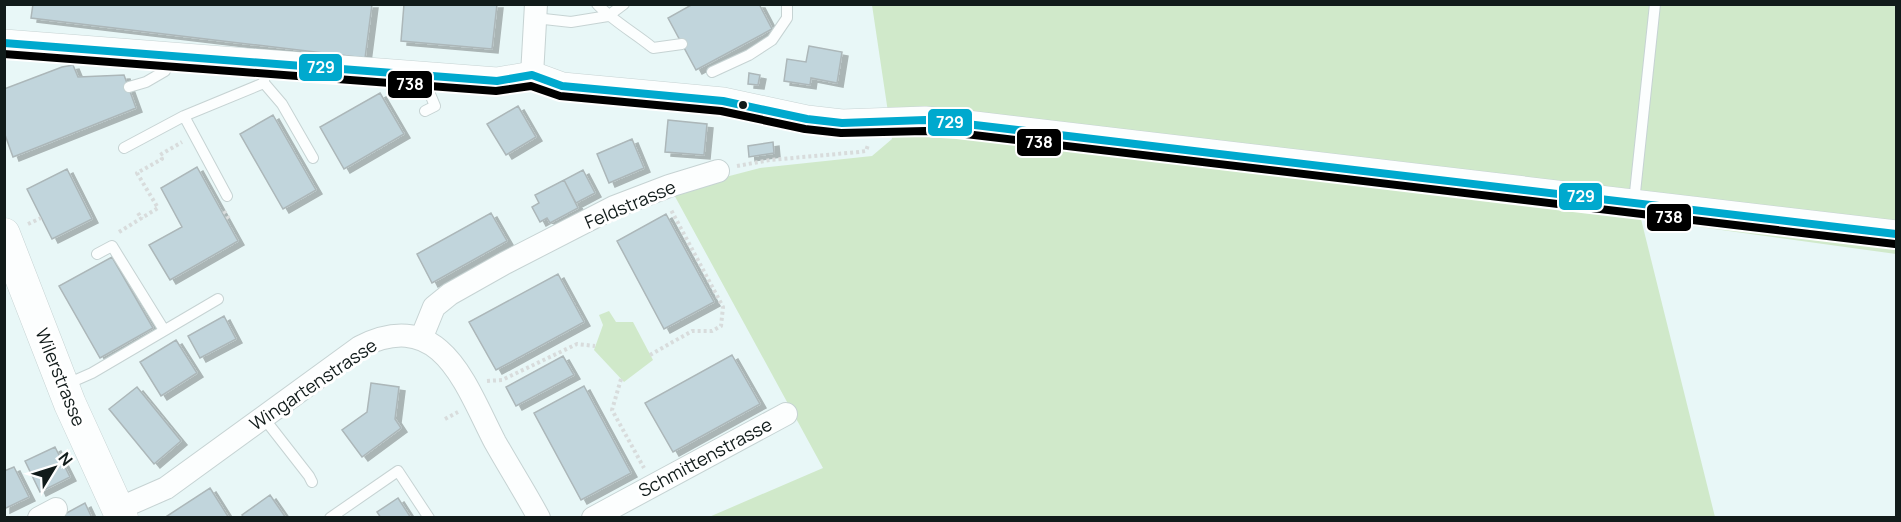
<svg xmlns="http://www.w3.org/2000/svg" width="1901" height="522" font-family="Manrope,sans-serif">
  <style>
    .green { fill: #d0e9ca }
    .building { fill: #c1d5dc; stroke: #acb7b9; stroke-width: 1.5; filter: url(#shadow) }
    .lines { fill: none; stroke-linecap: round; stroke-linejoin: round }
    .service-casing { stroke: #c6d3d3; stroke-width: 12 }
    .minor-casing { stroke: #c6d3d3; stroke-width: 24 }
    .tertiary-casing { stroke: #c6d3d3; stroke-width: 28 }
    .secondary-casing { stroke: #c6d3d3; stroke-width: 33 }
    .path { stroke: #d8dcdc; stroke-width: 4; stroke-dasharray: 3 3; stroke-linecap: butt }
    .service { stroke: #fcfefe; stroke-width: 10 }
    .minor { stroke: #fcfefe; stroke-width: 22 }
    .tertiary { stroke: #fcfefe; stroke-width: 27 }
    .secondary { stroke: #fcfefe; stroke-width: 32 }
    .bus-1-casing { stroke: #fff; stroke-width: 12 }
    .bus-2-casing { stroke: #fff; stroke-width: 12 }
    .bus-1 { stroke: #00a9ce; stroke-width: 8 }
    .bus-2 { stroke: #000; stroke-width: 8 }
    .bus-dot { fill: #111b1a; stroke: #fff; stroke-width: 2 }
    .labels { text-anchor: middle; dominant-baseline: central; stroke-width: 6; stroke-linejoin: round; paint-order: stroke }
    .street-label { font-size: 18px; fill: #111b1a; stroke: #fff }
    .line-badge { stroke: #fff; stroke-width: 2 }
    .badge-label { font-size: 16px; text-anchor: middle; font-weight: bold; fill: #fff }
  </style>
  <defs>
    <filter id="shadow"><feDropShadow dx="6" dy="4" stdDeviation="0" flood-color="#0004"/></filter>
  </defs>
  <rect width="100%" height="100%" fill="#e8f7f7"/>
  <path class="green" d="M872,5H1896V254L1641,219L1715,517H709L823,468L672,191L760,168L872,156L892,139Z
    M609,311L616,322H633L653,360L624,382L594,350L603,325L599,315Z"/>
  <path class="building" d="M33,4H372L365,58L31,18Z
    M404,4H497L492,49L401,41Z
    M693,4H759L772,29L696,70L668,18Z
    M809,46L842,52L837,83L811,78L810,85L784,81L787,59L806,62Z
    M73,65L78,77L124,75L136,108L13,157L4,132V89L62,67Z
    M749,73L760,75L758,85L748,84Z
    M380,93L404,134L344,169L320,127Z
    M518,106L536,137L506,155L487,124Z
    M273,115L316,190L283,209L240,134Z
    M668,120L707,124L704,155L665,152Z
    M632,139L644,168L609,183L597,154Z
    M773,142L774,153L749,157L748,146Z
    M197,167L238,241L170,280L149,245L182,227L161,188Z
    M67,169L92,219L52,239L27,189Z
    M583,170L595,193L576,203L564,180Z
    M564,180L578,208L550,223L547,218L540,222L532,207L539,203L535,195Z
    M491,213L507,241L432,283L417,254Z
    M666,214L714,302L664,329L617,241Z
    M112,257L153,328L100,358L59,286Z
    M558,274L584,322L496,370L469,322Z
    M224,316L236,339L200,358L188,336Z
    M176,340L197,373L161,396L140,362Z
    M732,355L760,404L673,452L645,403Z
    M563,356L574,375L516,406L506,387Z
    M371,383L399,387L395,419L401,428L362,457L342,430L367,412Z
    M584,386L631,473L581,500L534,413Z
    M137,387L181,441L154,464L109,409Z
    M55,447L70,477L40,492L25,461Z
    M14,467L29,497L4,509V471Z
    M210,488L229,518H164Z
    M270,495L286,518H244L242,515Z
    M398,498L411,518H381L377,512Z
    M85,503L92,518H62L61,516Z"/>
  <g class="lines">
    <defs>
      <path id="service" d="M597,4C614,22 635,33 653,48L682,44
        M535,18L571,22L608,16L624,4
        M712,72L749,55L772,40L787,18V4
        M264,83L282,104L313,158
        M129,87L146,82L165,71L169,56
        M425,111L435,106L430,94V77
        M184,116L227,196
        M124,148L184,116L264,83L265,64
        M1634,202L1655,4
        M97,254L112,246L164,330
        M67,384L92,373L218,299
        M263,417L309,476L312,482
        M330,518L398,471L429,518"/>
      <path id="minor" d="M532,75L536,4
        M421,339L434,307L450,294L505,263L614,207L669,186L718,171
        M118,509L166,488L360,347C441,306 465,384 495,442C509,467 525,492 539,518
        M39,518L56,509
        M593,518L786,414"/>
      <path id="tertiary" d="M4,43L497,81L532,75L562,86L723,101L807,119L842,123L925,120L958,123L1896,234"/>
      <path id="secondary" d="M4,234L70,404L122,518"/>
    </defs>
    <use href="#service" class="service-casing"/>
    <use href="#minor" class="minor-casing"/>
    <use href="#tertiary" class="tertiary-casing"/>
    <use href="#secondary" class="secondary-casing"/>
    <path class="path" d="M737,166L770,160L859,152L866,151L868,145
      M224,211L229,219
      M138,213L142,219
      M28,224L41,218
      M119,232L158,208L137,173L162,159L160,155L182,142
      M650,355L692,331H712L721,326L723,307L670,208
      M621,379L612,410L644,468
      M487,381L502,380L577,344L595,346
      M445,419L458,412"/>
    <use href="#service" class="service"/>
    <use href="#minor" class="minor"/>
    <use href="#tertiary" class="tertiary"/>
    <use href="#secondary" class="secondary"/>
    <defs>
      <path id="bus-1" d="M4,43L497,81L532,75L562,86L723,101L807,119L842,123L925,120L958,123L1896,234"/>
      <path id="bus-2" d="M4,54L496,91L531,86L560,96L721,111L805,129L841,133L925,131L957,133L1895,244"/>
    </defs>
    <use href="#bus-1" class="bus-1-casing"/>
    <use href="#bus-2" class="bus-2-casing"/>
    <use href="#bus-1" class="bus-1"/>
    <use href="#bus-2" class="bus-2"/>
  </g>
  <circle class="bus-dot" cx="743" cy="105" r="5"/>
  <g class="labels">
    <g class="street-label">
      <text transform="translate(630 204) rotate(-23)">Feldstrasse</text>
      <text transform="translate(61 377) rotate(68)">Wilerstrasse</text>
      <text transform="translate(313 384) rotate(-34)">Wingartenstrasse</text>
      <text transform="translate(705 457) rotate(-28)">Schmittenstrasse</text>
    </g>
  </g>
  <g class="line-badge">
    <rect x="298" y="53" width="45" height="29" rx="6" fill="#00a9ce"/>
    <rect x="387" y="70" width="46" height="29" rx="6" fill="#000"/>
    <rect x="927" y="108" width="46" height="29" rx="6" fill="#00a9ce"/>
    <rect x="1016" y="128" width="46" height="29" rx="6" fill="#000"/>
    <rect x="1558" y="182" width="45" height="29" rx="6" fill="#00a9ce"/>
    <rect x="1646" y="203" width="46" height="29" rx="6" fill="#000"/>
  </g>
  <g class="badge-label">
    <text x="321" y="73">729</text>
    <text x="410" y="90">738</text>
    <text x="950" y="128">729</text>
    <text x="1039" y="148">738</text>
    <text x="1581" y="202">729</text>
    <text x="1669" y="223">738</text>
  </g>
  <rect width="1901" height="522" fill="none" stroke="#111b1a" stroke-width="12"/>
  <g transform="translate(54 468) rotate(52)" stroke="#ffffff" stroke-width="4.5" paint-order="stroke">
  <path d="M0-4.5L10 22L0 15L-10 22Z" fill="#111b1a"/>
  <text y="-9" font-size="16" font-weight="bold" text-anchor="middle" fill="#111b1a">N</text>
  </g>
</svg>
